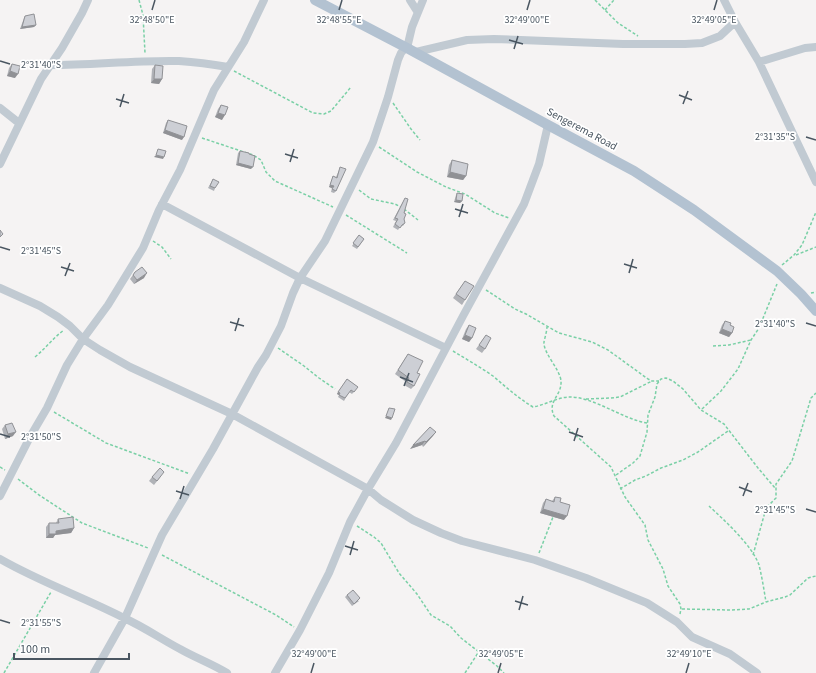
<svg xmlns="http://www.w3.org/2000/svg" width="816" height="673" font-family="'Source Sans 3',sans-serif">
  <style>
    .lines { fill: none; stroke-linecap: round; stroke-linejoin: round }
    .path { stroke: #7ad0a6; stroke-width: 1.5; stroke-dasharray: 3 2; stroke-linecap: butt }
    .minor { stroke: #c1cad2; stroke-width: 8 }
    .major { stroke: #b3c2d1; stroke-width: 10 }
    .wall { fill: #b0b2b7 }
    .shaded-wall { fill: #909195 }
    .building { fill: #cdcfd5; stroke: #909195 }
    .ticks { fill: none; stroke: #4a5661; stroke-width: 1.5 }
    .labels { text-anchor: middle; dominant-baseline: central; stroke-width: 3.5; stroke-linejoin: round; paint-order: stroke }
    .street-label { font-size: 11px; fill: #4a5661; stroke: #fff }
    .ticks-label { font-size: 10px; text-anchor: middle; fill: #4a5661; stroke: #fff; stroke-width: 3.5; stroke-linejoin: round; paint-order: stroke }
  </style>
  <rect width="100%" height="100%" fill="#f5f3f3"/>
  <g class="lines">
    <path class="path" d="M139,0L143,15L145,53
      M595,0L618,23L638,36
      M605,10L614,0
      M234,71L313,113L324,114L331,111L351,87
      M393,103L411,129L420,140
      M202,138L253,155L261,160L266,172L275,181L333,207
      M379,147L417,172L446,187L465,194L495,213L509,218
      M359,190L371,199L395,204L401,207
      M404,209L418,220
      M346,215L407,253
      M153,241L162,247L171,259
      M796,255L816,247
      M782,265L794,255L802,245L816,212
      M486,290L515,309L526,314L559,333L592,342L608,350L648,379L652,381H659
      M811,293L816,292
      M547,326C547,331 545,337 544,342C543,353 560,369 561,381C562,396 547,401 554,416L611,467L625,497L645,525L648,540L663,569L668,586L680,604L681,609L680,614
      M713,346L729,345L751,340
      M278,348L304,366L319,378L335,389
      M453,351C466,359 480,367 493,376C506,387 518,398 533,407C545,405 556,398 568,397C593,396 622,419 647,423
      M35,357C46,348 53,338 64,330
      M586,399L611,398L620,397L652,381
      M702,409L721,391L738,369L751,340L759,328L777,284
      M54,412L106,443L190,474
      M0,467L5,470
      M616,475L633,463L640,456L647,432L648,415L655,397L657,384L661,379L666,378L673,381L683,389L701,410L724,424L758,468L775,488
      M18,479L39,495L82,523L148,548
      M620,489L635,480L646,476L661,468L683,460L698,452L728,431
      M709,506C725,521 752,545 759,565C762,577 764,590 766,602
      M357,526L374,537L381,543L399,573L417,594L431,615L450,626L461,638L497,666L504,673
      M539,553L553,517
      M162,555L276,615L294,627
      M753,555L765,512L769,505L776,498V484L792,461L811,398L816,393
      M682,609L731,610L749,609L766,602L785,597L790,595L808,578L816,576
      M4,673L51,592
      M465,673L478,653"/>
    <path class="minor" d="M410,0L417,11
      M724,0L735,22L759,62L816,182
      M407,48L412,27L423,0
      M416,52L467,40L494,39L623,44H685L702,43L720,36L735,22
      M759,62L805,48L816,47
      M50,65C93,65 136,60 179,61C195,62 211,64 228,67
      M0,108L19,123
      M0,164L41,79L62,48L82,13L88,0
      M162,204L300,278L446,348
      M0,288L40,306L58,317L70,326L83,339L100,350L130,367L232,414L368,489L381,500L413,520L441,533L462,541L535,560L586,578L647,603L677,622L692,637L730,654L757,673
      M0,496L30,437L47,408L67,365L83,339L108,305L143,248L159,210L180,170L214,90L244,42L264,0
      M0,559C40,582 83,597 124,618C144,627 161,639 180,649C196,658 212,664 227,673
      M94,673L125,618L162,535L213,449L258,367L266,355L281,326L293,293L300,278L325,241L373,142L388,97L398,60L401,53L406,47
      M275,673L300,630L329,573L350,522L368,489L396,443L463,316L524,204L539,164L548,125"/>
    <path class="major" d="M315,0L407,48L548,125L634,171L694,210L777,271L801,294L816,311"/>
  </g>
  <path class="wall" d="M25,16L36,25L34,27L20,29L24,18Z
    M12,64L15,78L7,76L9,68Z
    M155,65L162,79L159,84L151,83L152,69Z
    M221,105L222,120L215,117L218,109Z
    M168,120L182,140L163,133L166,123Z
    M240,151L249,154L251,169L236,165L238,153Z
    M452,160L466,176L463,180L447,177L449,165Z
    M340,167L336,191L334,193L331,192L332,188L329,187L332,179L333,176L336,177L339,170Z
    M213,179L215,188L214,191L208,188Z
    M457,193L462,201L460,203L454,202L456,195Z
    M405,198L404,225L400,227L398,230L393,227L396,221L393,220Z
    M359,235L364,239L357,249L352,246Z
    M135,272L144,278L134,284L130,279Z
    M465,281V300L462,305L453,298Z
    M725,321L730,325L732,333L729,337L719,333L722,325Z
    M469,325L472,338L469,342L462,339L466,329Z
    M486,335L485,349L482,353L476,349Z
    M408,354L417,373L414,386L411,389L404,385L406,382L395,374Z
    M347,379L358,387L352,394L349,392L344,401L338,397L339,395L337,394Z
    M5,425L13,436L5,439L2,429Z
    M436,432L423,447L422,445L410,449Z
    M161,476L154,485L149,481L152,477Z
    M555,497L560,502L564,520L540,513L543,503L546,499L552,501Z
    M58,519L74,528L71,533L55,535L53,538H46V527L49,523H56Z
    M347,595L359,601L352,606L345,597Z"/>
  <path class="shaded-wall" d="M36,25L34,27L20,29L22,27Z
    M10,71L18,74L15,78L7,76Z
    M154,79H162L159,84L151,83Z
    M218,113L225,115L222,120L215,117Z
    M165,130L184,137L182,140L163,133Z
    M156,155L164,157L163,159L154,157Z
    M238,163L253,167L251,169L236,165Z
    M450,172L466,176L463,180L447,177Z
    M330,185L334,186L332,188L329,187Z
    M456,200L462,201L460,203L454,202Z
    M147,273L144,278L134,284L137,280Z
    M722,329L732,333L729,337L719,333Z
    M465,335L472,338L469,342L462,339Z
    M338,392L340,393L339,395L337,394Z
    M386,416L392,418L391,420L385,418Z
    M16,432L13,436L5,439L8,434Z
    M436,432L433,436L423,447L426,442Z
    M425,441L422,445L410,449L413,445Z
    M543,509L567,516L564,520L540,513Z
    M74,528L71,533L55,535L53,538H46L49,534L56,531Z"/>
  <path class="building" d="M34,14L36,25L22,27L25,16Z
    M12,64L20,66L18,74L10,71Z
    M155,65L163,66L162,79H154Z
    M221,105L228,107L225,115L218,113Z
    M168,120L187,126L184,137L165,130Z
    M158,149L166,151L164,157L156,155Z
    M240,151L249,153V154L255,156L253,167L238,163Z
    M452,160L468,164L466,176L450,172Z
    M340,167L346,169L336,191L332,189L334,186L330,185L333,176L337,178Z
    M213,179L219,182L215,188L210,186Z
    M457,193L463,194L462,201L456,200Z
    M405,198L408,199L404,213L406,214L404,219L405,223L402,225L400,228L395,224L398,219L395,218Z
    M0,230L3,234L0,237Z
    M359,235L364,239L358,247L353,243Z
    M142,267L147,273L137,280L133,275L135,272Z
    M465,281L474,286L465,300L456,294Z
    M725,321L731,323L730,325L734,327L732,333L722,329Z
    M469,325L476,328L472,338L465,335Z
    M486,335L491,338L485,349L479,345Z
    M408,354L423,361L417,373L420,374L414,386L407,382L409,378L398,370Z
    M347,379L358,387L354,392L351,390L345,398L339,395L340,393L338,392Z
    M389,408L395,409L392,418L386,416Z
    M12,423L16,432L8,434L5,425Z
    M430,427L436,432L426,442L425,441L413,445Z
    M160,468L164,472L157,481L152,477Z
    M555,497L561,498L560,502L570,505L567,516L543,509L546,499L554,502Z
    M73,517L74,528L56,531V534H49V523H59L58,519Z
    M353,590L360,598L354,604L347,595Z"/>
  <path class="ticks" d="M152,10L155,0M339,10L342,0M527,10L530,0M714,10L717,0M509,40L523,44M514,49L518,36M0,61L10,64M679,95L692,100M116,99L129,103M683,104L688,91M120,107L124,94M806,137L816,140M285,154L298,158M290,162L294,149M455,209L468,213M459,217L463,204M0,247L10,250M624,264L637,268M61,267L74,271M629,273L633,259M65,276L70,263M230,322L244,326M806,323L816,326M235,331L239,318M400,377L413,382M404,386L409,373M569,432L583,437M0,434L10,437M574,441L578,428M739,487L752,492M176,491L189,495M743,496L748,483M180,499L184,486M806,509L816,512M345,546L358,550M350,555L354,541M515,601L528,605M519,610L523,596M0,620L10,623M311,673L314,663M498,673L501,663M686,673L689,663"/>
  <g class="labels">
    <g class="street-label">
      <text transform="translate(582 129) rotate(28)">Sengerema Road</text>
    </g>
  </g>
  <g class="ticks-label">
    <text x="152" y="23">32°48'50"E</text>
    <text x="339" y="23">32°48'55"E</text>
    <text x="527" y="23">32°49'00"E</text>
    <text x="714" y="23">32°49'05"E</text>
    <text x="41" y="68">2°31'40"S</text>
    <text x="775" y="140">2°31'35"S</text>
    <text x="41" y="254">2°31'45"S</text>
    <text x="775" y="327">2°31'40"S</text>
    <text x="41" y="440">2°31'50"S</text>
    <text x="775" y="513">2°31'45"S</text>
    <text x="41" y="626">2°31'55"S</text>
    <text x="314" y="657">32°49'00"E</text>
    <text x="501" y="657">32°49'05"E</text>
    <text x="689" y="657">32°49'10"E</text>
  </g>
  <path d="M14 653v6h115v-6" fill="none" stroke="#4a5661" stroke-width="2"/>
  <text x="20" y="653" font-size="12" fill="#4a5661" stroke="#ffffff" stroke-width="3" paint-order="stroke">100 m</text>
</svg>
